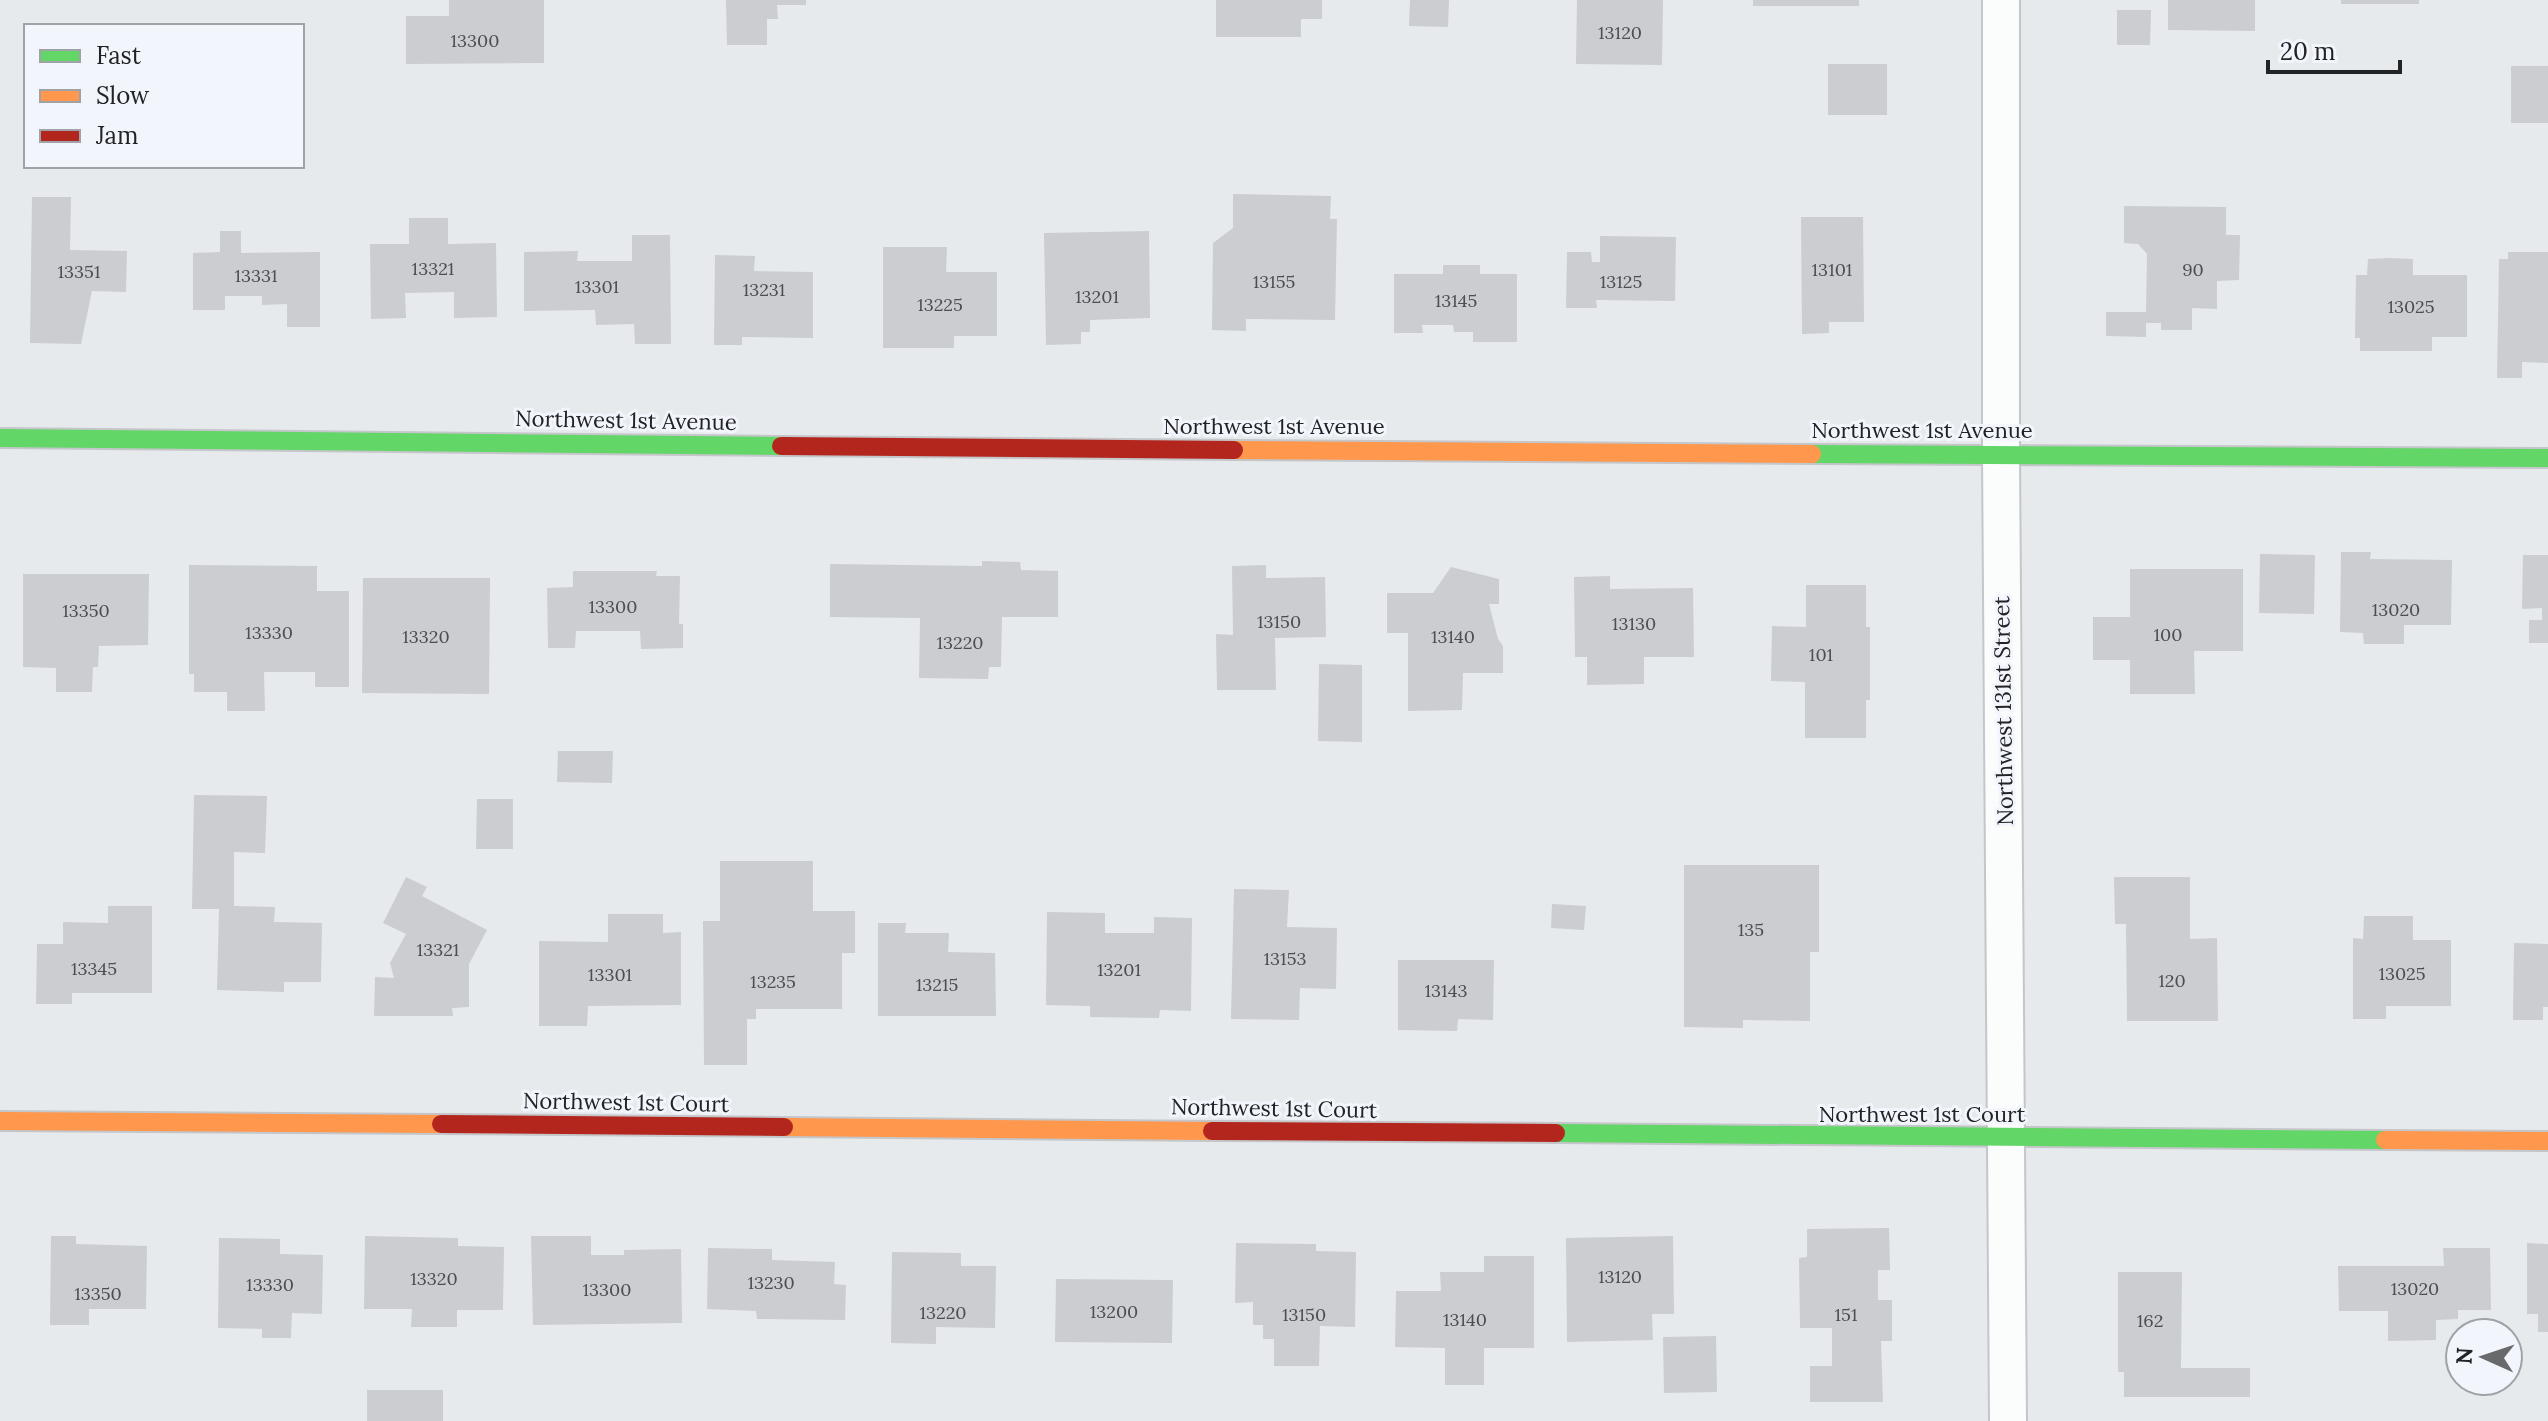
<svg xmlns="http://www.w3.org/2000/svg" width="2548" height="1421" font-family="Lora,serif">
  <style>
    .building { fill: #cbcdd0 }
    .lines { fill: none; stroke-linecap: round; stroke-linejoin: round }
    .street-casing { stroke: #c4c6c9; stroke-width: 40 }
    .fast-casing { stroke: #c4c6c9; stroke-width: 22 }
    .slow-casing { stroke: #c4c6c9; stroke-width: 22 }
    .jam-casing { stroke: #c4c6c9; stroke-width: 22 }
    .street { stroke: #fbfcfc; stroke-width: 36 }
    .fast { stroke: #63d668; stroke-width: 18 }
    .slow { stroke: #ff974d; stroke-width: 18 }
    .jam { stroke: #b3261e; stroke-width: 18 }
    .labels { text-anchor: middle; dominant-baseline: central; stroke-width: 6; stroke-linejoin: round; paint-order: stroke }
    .number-label { font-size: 18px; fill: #4c4e50 }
    .street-label { font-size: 22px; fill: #222325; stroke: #f2f6fc }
  </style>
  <rect width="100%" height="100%" fill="#e7eaed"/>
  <path class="building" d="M449,0H544V63L406,64V16H449Z
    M726,0H806V5H777L778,19H767V45H727Z
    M1216,0H1322V19H1301V37H1216Z
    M1410,0H1449L1448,27L1409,26Z
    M1577,0H1663L1662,65L1576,64Z
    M1753,0H1859V6H1753Z
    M2168,0H2255V31L2168,30Z
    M2341,0H2419V4H2341Z
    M2117,10H2151L2150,45H2117Z
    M1828,64H1887V115H1828Z
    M2511,66H2548V123H2511Z
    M1233,194L1331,196L1330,219H1337L1335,320L1246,319V331L1212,330L1213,243L1233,228Z
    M32,197H71L70,250L127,251L126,292L92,291L81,344L30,343Z
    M2124,206L2226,207V235H2240L2239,280L2217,281V309L2192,308V330H2161V323H2146V337L2106,336V312H2146L2147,254L2138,244L2124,243Z
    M1801,217H1863L1864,322H1829V333L1802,334Z
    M409,218H448V244L496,243L497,317L454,318V292L405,293L406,318L371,319L370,244H409Z
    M220,231H241V253L320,252V327H287V304L262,305V296H225V310H193V253L220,252Z
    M1149,231L1150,318L1090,320V332H1081V344L1046,345L1044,233Z
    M632,235H670L671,344H635L634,324L596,325L595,310L524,311V252L578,251L577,261H632Z
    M1600,236L1676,237L1675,301L1596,300L1597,308H1566L1567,252H1591L1592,262H1600Z
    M883,247H947L946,272H997V336H954V348H883Z
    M2508,252H2548V363L2522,362V378H2497L2499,259H2508Z
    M715,255L755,256L754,271L813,272V338L742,337V345H714Z
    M2390,258L2413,259V275H2467V337H2432V351H2360V338H2355L2356,275H2367L2368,259Z
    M1443,265H1480V274H1517V342H1473V332H1454L1453,325H1422L1423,333H1394V274H1443Z
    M2341,552H2371L2370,559L2452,560L2451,625H2404V644H2364L2363,633L2340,632Z
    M2260,554L2315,555L2314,614L2259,613Z
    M2523,555H2548V643H2529V620H2542V608L2522,609Z
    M982,561L1020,562L1021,570L1058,571V617H1002L1001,667H989L988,679L919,678L920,618L830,617V564L982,566Z
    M189,565L317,566V591H349V687H315V672H264L265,711H227V692H194V674H189Z
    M1266,565V578L1325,577L1326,637L1275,638L1276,690H1217L1216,634L1233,635L1232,566Z
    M1451,567L1499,579V604H1489L1498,639L1503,646V673H1463L1462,710L1408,711V633H1387V593H1433Z
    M2130,569H2243V651H2194L2195,694H2130V660H2093V617H2130Z
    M573,571H657L656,576H680L679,624H683V648L641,649L640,631H576L575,648H548L547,588L573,587Z
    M23,574H149L148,645L99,646L98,667H93L92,692H56V668L23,667Z
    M1610,576V589L1693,588L1694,657H1644V684L1587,685V657H1575L1574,577Z
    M363,578H490L489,694L362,693Z
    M1806,585H1866V627H1870V700H1866V738H1805V682L1771,681L1772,626L1806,627Z
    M1319,664L1362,665V742L1318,741Z
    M558,751H613L612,783L557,782Z
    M194,795L267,796L265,853L234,852V906L275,907L274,922L322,923L321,982H284V992L217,990L219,909H192Z
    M477,799H513V849H476Z
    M720,861H813V911H855V953H842V1009H756V1019H747V1065H704L703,921H720Z
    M1684,865H1819V952H1810V1021L1743,1020V1028L1684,1027Z
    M406,877L427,887L422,896L487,930L469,964V1007L452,1008L453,1016H374L375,977L394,978L390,963L406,934L383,923Z
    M2114,877H2190V939L2217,938L2218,1021H2127L2126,924H2115Z
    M1234,889L1289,890L1287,927L1337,928L1336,989L1300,988L1299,1020L1231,1019Z
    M1552,904L1586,906L1584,930L1551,928Z
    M108,906H152V993H72V1004H36L37,944H63V922L108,923Z
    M1047,912L1105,913V933H1154V917L1192,918L1191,1011L1160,1010L1159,1018L1090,1017V1006L1046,1005Z
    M608,914H663V933L681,932V1005L588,1006L587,1026H539V941L608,942Z
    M2364,916H2413V940H2451V1006H2386V1019H2353V938L2363,939Z
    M878,923H906L905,933H949L948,952L995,953L996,1016H878Z
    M2514,943L2548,944V1007H2543V1020H2513Z
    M1398,960H1494L1493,1020L1458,1019L1457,1031L1398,1030Z
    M1889,1228L1890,1270H1878V1300H1892V1341H1881L1883,1402H1810V1366H1832V1328H1800L1799,1258L1807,1257V1229Z
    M51,1236H76V1244L147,1246L146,1309H89V1325H50Z
    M365,1236L458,1238V1246L504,1247L503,1310H457V1327H411L412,1309H364Z
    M531,1236H591V1255H624V1250L681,1249L682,1323L533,1325Z
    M1673,1236L1674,1314H1652L1653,1340L1567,1342L1566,1238Z
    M219,1238L280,1239V1254L323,1255L322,1314L292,1313L291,1338H262V1329L218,1328Z
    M1236,1243L1316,1244V1251L1356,1252L1355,1327L1320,1326L1319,1366H1274V1339H1263V1325H1253V1302L1235,1303Z
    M2527,1243L2548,1244V1332H2538V1314H2527Z
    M708,1248L772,1249V1260L835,1262L834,1284L846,1285L845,1320L757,1319L756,1311L707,1309Z
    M2443,1248H2490L2491,1310H2458V1319L2436,1320V1340L2388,1341V1311H2339L2338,1266H2444Z
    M892,1252L961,1253V1266H996L995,1328L936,1327V1344L891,1343Z
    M1484,1256H1534V1348H1484V1385H1445V1348L1395,1347L1396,1291H1441L1440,1272H1484Z
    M2118,1272H2182L2181,1368H2250V1397H2124V1372H2118Z
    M1056,1279L1173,1280L1172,1343L1055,1342Z
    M1716,1336L1717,1392L1664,1393L1663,1337Z
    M367,1390H443V1421H367Z"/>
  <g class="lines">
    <defs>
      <path id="street" d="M2001,0V455L2008,1421"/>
      <path id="fast" d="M0,438L781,446
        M1812,454L2548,458
        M1556,1133L2385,1140"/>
      <path id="slow" d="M1234,450L1812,454
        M0,1121L441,1124
        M784,1127L1212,1131
        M2385,1140L2548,1141"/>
      <path id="jam" d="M781,446L1234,450
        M441,1124L784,1127
        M1212,1131L1556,1133"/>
    </defs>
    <use href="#street" class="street-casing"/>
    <use href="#fast" class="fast-casing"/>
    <use href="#slow" class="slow-casing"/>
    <use href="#jam" class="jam-casing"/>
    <use href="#street" class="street"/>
    <use href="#fast" class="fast"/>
    <use href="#slow" class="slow"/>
    <use href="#jam" class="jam"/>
  </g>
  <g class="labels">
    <g class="number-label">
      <text x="1620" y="32">13120</text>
      <text x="475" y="40">13300</text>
      <text x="433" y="268">13321</text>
      <text x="1832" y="269">13101</text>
      <text x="2193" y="269">90</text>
      <text x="79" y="271">13351</text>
      <text x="256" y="275">13331</text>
      <text x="1274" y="281">13155</text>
      <text x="1621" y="281">13125</text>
      <text x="597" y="286">13301</text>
      <text x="764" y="289">13231</text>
      <text x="1097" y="296">13201</text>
      <text x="1456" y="300">13145</text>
      <text x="940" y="304">13225</text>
      <text x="2411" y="306">13025</text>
      <text x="613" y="606">13300</text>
      <text x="2396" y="609">13020</text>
      <text x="86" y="610">13350</text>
      <text x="1279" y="621">13150</text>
      <text x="1634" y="623">13130</text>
      <text x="269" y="632">13330</text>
      <text x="2168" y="634">100</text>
      <text x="426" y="636">13320</text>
      <text x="1453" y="636">13140</text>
      <text x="960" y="642">13220</text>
      <text x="1821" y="654">101</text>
      <text x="1751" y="929">135</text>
      <text x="438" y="949">13321</text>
      <text x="1285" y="958">13153</text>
      <text x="94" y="968">13345</text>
      <text x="1119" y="969">13201</text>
      <text x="2402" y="973">13025</text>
      <text x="610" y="974">13301</text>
      <text x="2172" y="980">120</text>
      <text x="773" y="981">13235</text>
      <text x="937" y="984">13215</text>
      <text x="1446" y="990">13143</text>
      <text x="1620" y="1276">13120</text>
      <text x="434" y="1278">13320</text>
      <text x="771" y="1282">13230</text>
      <text x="270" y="1284">13330</text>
      <text x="2415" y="1288">13020</text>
      <text x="607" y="1289">13300</text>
      <text x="98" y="1293">13350</text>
      <text x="1114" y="1311">13200</text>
      <text x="943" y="1312">13220</text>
      <text x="1304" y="1314">13150</text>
      <text x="1846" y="1314">151</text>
      <text x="1465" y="1319">13140</text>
      <text x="2150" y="1320">162</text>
    </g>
    <g class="street-label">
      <text transform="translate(626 420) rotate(1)">Northwest 1st Avenue</text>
      <text x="1274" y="426">Northwest 1st Avenue</text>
      <text x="1922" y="430">Northwest 1st Avenue</text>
      <text transform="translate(2003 711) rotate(-91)">Northwest 131st Street</text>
      <text transform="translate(626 1102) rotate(1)">Northwest 1st Court</text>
      <text transform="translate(1274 1108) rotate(1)">Northwest 1st Court</text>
      <text x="1922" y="1114">Northwest 1st Court</text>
    </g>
  </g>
  <rect x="24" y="24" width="280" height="144" fill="#f2f6fc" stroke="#9fa2a6" stroke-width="2"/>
  <rect x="40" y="50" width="40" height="12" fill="#63d668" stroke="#9fa2a6" stroke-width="2"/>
  <text x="96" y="64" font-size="24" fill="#222325">Fast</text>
  <rect x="40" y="90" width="40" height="12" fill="#ff974d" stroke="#9fa2a6" stroke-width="2"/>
  <text x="96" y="104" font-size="24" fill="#222325">Slow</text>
  <rect x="40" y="130" width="40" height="12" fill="#b3261e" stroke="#9fa2a6" stroke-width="2"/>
  <text x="96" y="144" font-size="24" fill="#222325">Jam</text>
  <g transform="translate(2484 1357) rotate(273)"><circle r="38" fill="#f2f6fc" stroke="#9fa2a6" stroke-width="2"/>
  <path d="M0-6L14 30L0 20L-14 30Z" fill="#67696b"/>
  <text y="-12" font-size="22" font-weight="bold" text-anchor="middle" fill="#222325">N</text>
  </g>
  <path d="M2268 60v12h132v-12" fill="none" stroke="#222325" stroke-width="4"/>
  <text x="2280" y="60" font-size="24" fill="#222325" stroke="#f2f6fc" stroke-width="6" paint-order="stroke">20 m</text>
</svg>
